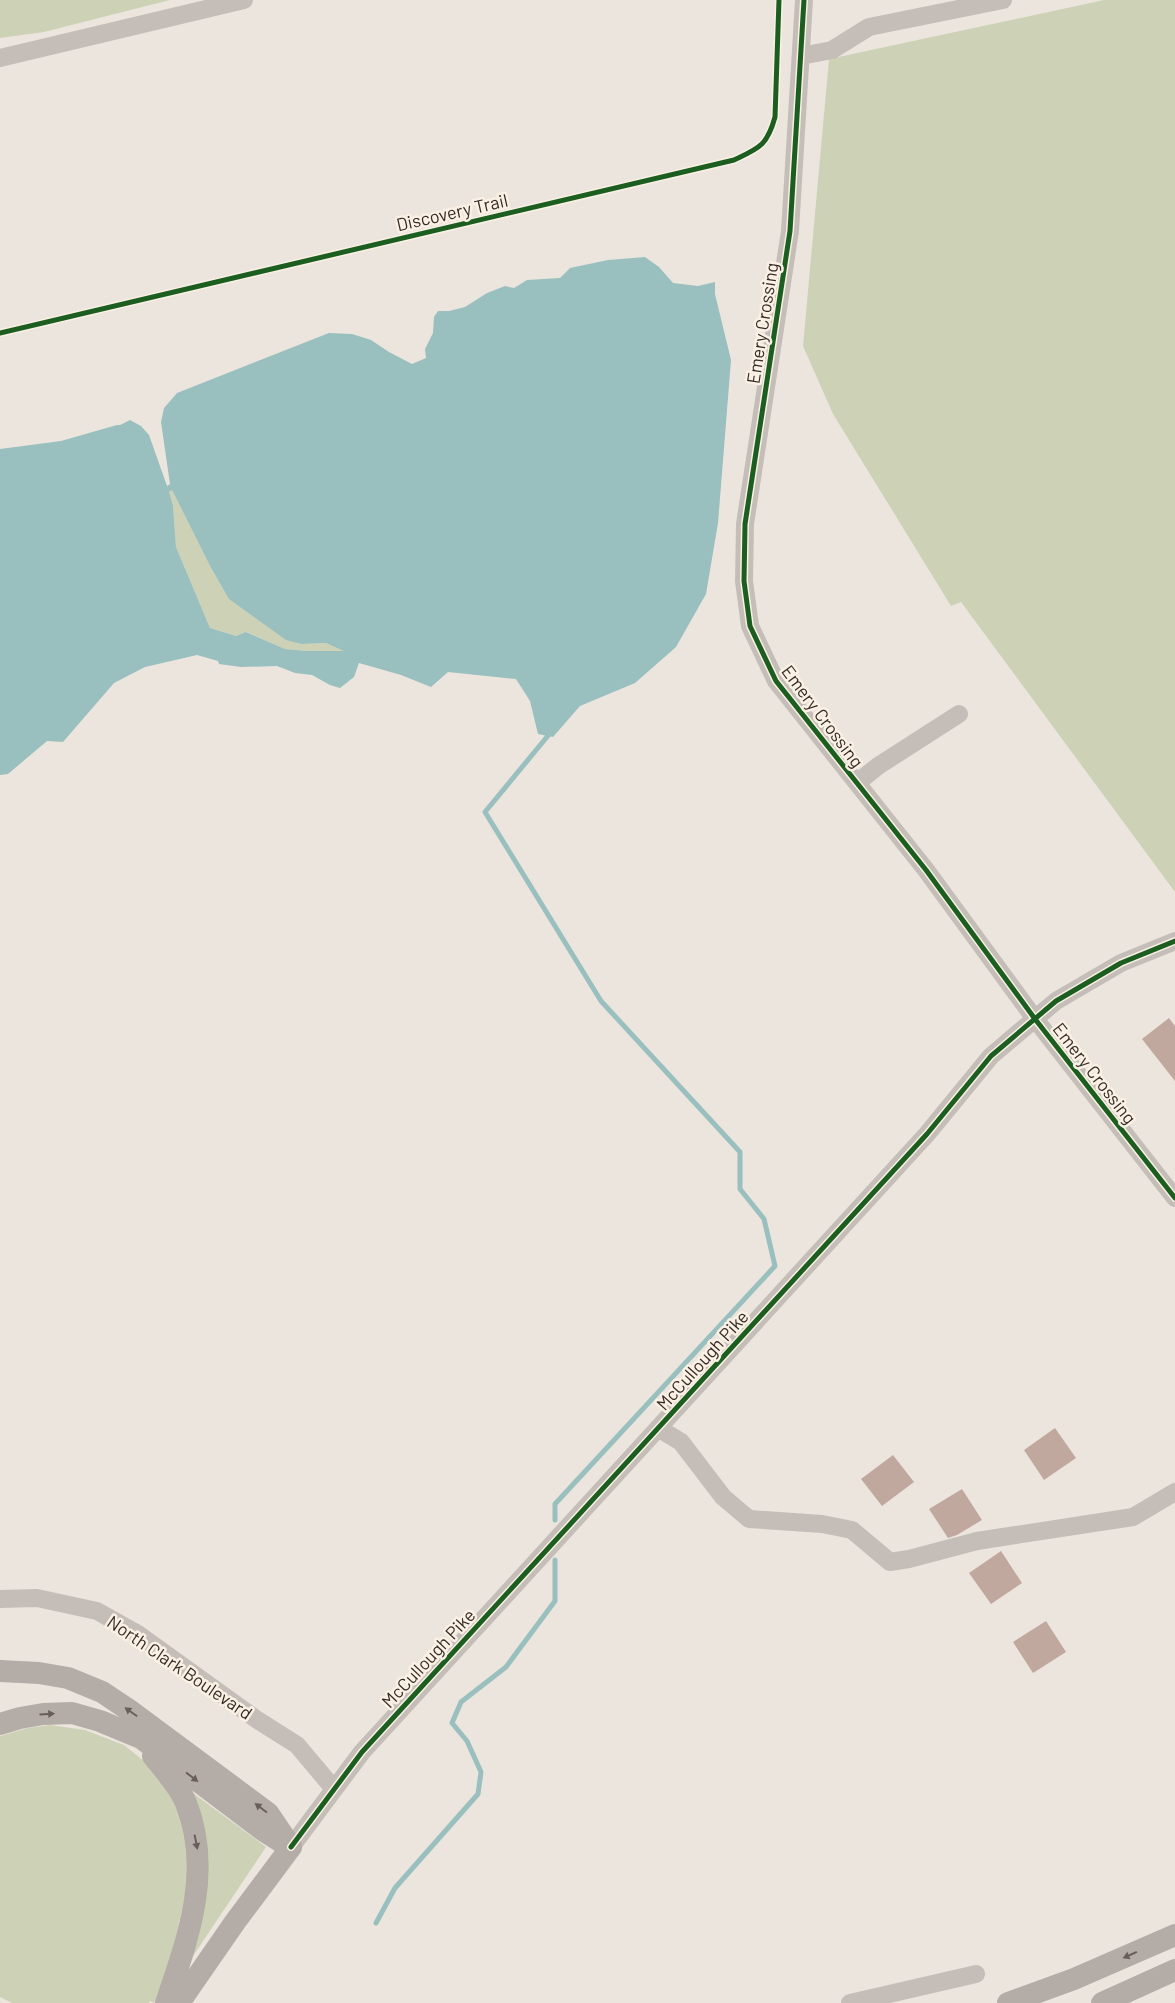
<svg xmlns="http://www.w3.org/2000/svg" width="1175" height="2003" font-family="Barlow,sans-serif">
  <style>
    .green { fill: #cdd2b7 }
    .water { fill: #99bfbe; fill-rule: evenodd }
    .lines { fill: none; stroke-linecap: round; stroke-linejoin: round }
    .stream { stroke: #99bfbe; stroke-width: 5 }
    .building { fill: #c1a89f }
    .minor { stroke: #c5beb8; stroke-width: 18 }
    .major { stroke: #b4aca7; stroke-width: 22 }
    .cycleway-casing { stroke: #faf0e4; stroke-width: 8 }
    .cycleway { stroke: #1b5e20; stroke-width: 5 }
    .oneway { fill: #685f5a }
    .labels { text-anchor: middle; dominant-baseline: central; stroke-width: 5; stroke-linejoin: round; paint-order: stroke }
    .street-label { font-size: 18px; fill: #352b26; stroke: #faf0e4 }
  </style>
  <rect width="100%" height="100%" fill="#ece5de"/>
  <path class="green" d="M0,0H170L44,32L0,38Z
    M1104,0H1175V892L961,602L951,606L833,414L803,346L829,59Z
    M172,490L209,564L302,644L326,643L346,651H307L285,649L247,632L236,636L210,628L176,547L173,505L169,492Z
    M50,1725L85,1730L124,1745L149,1765L180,1811L192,1867L167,1975L154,2003L150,2001L149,2003H12L0,1997V1736L28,1728Z
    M193,1793L266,1847L187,1965Z"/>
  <path class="water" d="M645,257L659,267L673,283L698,286L715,282V294L731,360L718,523L706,594L676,647L635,683L580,706L553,737L538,734L530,701L516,679L448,672L431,687L401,675L359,663L354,677L340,688L330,685L312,675L295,673L277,666L241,667L219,664L218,661L197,655L145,667L114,683L63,742L47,741L8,774L0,775V449L61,441L117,425H120L130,420L141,426L149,435L167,486L170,484L161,422L164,408L177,393L329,333L352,334L371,340L389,352L412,364L426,358L425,349L433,333L434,317L438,311H449L465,307L487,293L505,286L514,288L527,280L560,278L570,268L608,260ZM172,490L209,564L229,599L286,640L302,644L326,643L344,651H307L285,649L246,632L236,636L210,628L176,547L173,505L169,492Z"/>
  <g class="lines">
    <path class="stream" d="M551,732L485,812L601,1001L740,1152V1189L764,1219L775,1266L555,1504V1520
      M376,1923L395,1888L478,1794L481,1772L467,1741L452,1723L461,1702L506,1667L555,1601V1560"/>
  </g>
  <path class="building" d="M1169,1018L1175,1026V1081L1142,1039Z
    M1055,1428L1076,1458L1044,1480L1024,1450Z
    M893,1455L914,1482L882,1506L861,1479Z
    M962,1489L982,1520L957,1535L948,1538L929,1509Z
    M1001,1551L1022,1583L991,1604L969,1573Z
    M1046,1621L1066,1652L1033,1673L1013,1642Z"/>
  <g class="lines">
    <path class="minor" d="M804,0L790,231L745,524L744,581L750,626L776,681L926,870L1035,1019L1175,1198
      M801,56L832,50L869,27L1003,0
      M0,58L244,0
      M857,783L878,766L959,714
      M658,1428L681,1442L723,1497L749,1519L822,1524L852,1530L890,1562L909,1559L977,1541L1133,1517L1175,1492
      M0,1599L37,1598L97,1611L138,1634L256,1719L297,1745L334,1789
      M291,1847L362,1752L927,1134L991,1056L1056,1001L1121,963L1175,941
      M850,2003L976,1974"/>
    <path class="major" d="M0,1671L39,1673L68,1678L102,1692L132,1712L268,1813L291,1847
      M0,1724L20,1718L43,1714L72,1713L100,1721L141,1738L264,1831L283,1843
      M153,1756C164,1770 179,1786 186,1803C213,1871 188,1938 166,2003
      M179,2003L235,1922L291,1847
      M1008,2003L1074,1979L1175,1935
      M1102,2003L1175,1970"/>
    <defs>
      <path id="cycleway" d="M804,0L790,231L745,524L744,581L750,626L776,681L926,870L1035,1019L1175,1198
        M0,333L734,160C759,148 767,146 775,117L779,0
        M291,1847L362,1752L927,1134L991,1056L1056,1001L1121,963L1175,941"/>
    </defs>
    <use href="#cycleway" class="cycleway-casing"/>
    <use href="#cycleway" class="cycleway"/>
  </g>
  <defs><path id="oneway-solid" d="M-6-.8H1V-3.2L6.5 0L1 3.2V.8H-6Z" transform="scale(1.25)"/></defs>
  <g class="oneway">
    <use href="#oneway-solid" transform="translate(131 1712) rotate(-145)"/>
    <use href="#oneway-solid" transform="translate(47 1714) rotate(-3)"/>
    <use href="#oneway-solid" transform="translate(192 1777) rotate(37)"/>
    <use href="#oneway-solid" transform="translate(261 1808) rotate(-143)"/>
    <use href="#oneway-solid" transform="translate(196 1842) rotate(79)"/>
    <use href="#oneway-solid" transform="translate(1130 1955) rotate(156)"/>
  </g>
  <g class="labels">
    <g class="street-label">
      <text transform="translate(452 212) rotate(-13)">Discovery Trail</text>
      <text transform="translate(762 323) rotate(-81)">Emery Crossing</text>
      <text transform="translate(823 716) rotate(53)">Emery Crossing</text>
      <text transform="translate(1095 1073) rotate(52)">Emery Crossing</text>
      <text transform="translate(702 1360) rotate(-48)">McCullough Pike</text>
      <text transform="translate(428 1658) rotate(-47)">McCullough Pike</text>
      <text transform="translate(180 1667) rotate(34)">North Clark Boulevard</text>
    </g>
  </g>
</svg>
